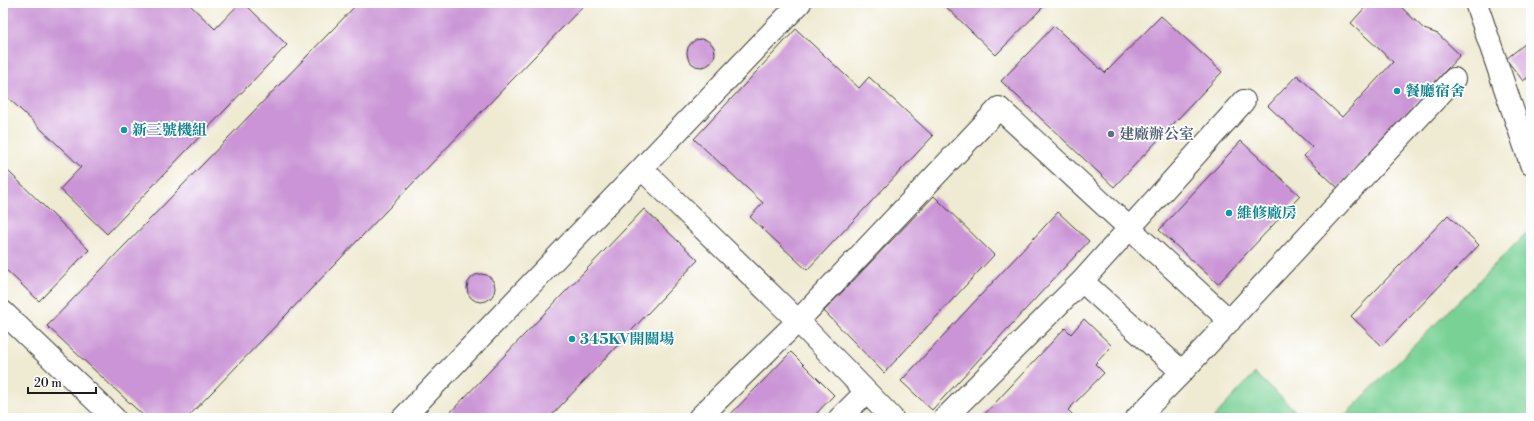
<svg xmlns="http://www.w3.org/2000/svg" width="1534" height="421" font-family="'Libre Bodoni','Noto Serif TC',serif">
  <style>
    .green { fill: #79d196; stroke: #4a7659 }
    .building { fill: #ca94d6 }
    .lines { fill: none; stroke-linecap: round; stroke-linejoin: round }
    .minor-casing { stroke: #3c3b37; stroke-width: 24 }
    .minor { stroke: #fff; stroke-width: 22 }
    .culture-dot { fill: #0f9aa8; stroke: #fff; stroke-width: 1.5 }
    .service-dot { fill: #5c6f8a; stroke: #fff; stroke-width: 1.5 }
    .labels { text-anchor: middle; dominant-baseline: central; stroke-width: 3.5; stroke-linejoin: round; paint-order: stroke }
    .culture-label { font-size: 15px; font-weight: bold; fill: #0d838f; stroke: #fff; text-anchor: start }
    .service-label { font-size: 15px; font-weight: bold; fill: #4e5e75; stroke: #fff; text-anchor: start }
  </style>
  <rect width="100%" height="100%" fill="#fff"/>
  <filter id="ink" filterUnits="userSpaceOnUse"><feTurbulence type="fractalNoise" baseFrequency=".025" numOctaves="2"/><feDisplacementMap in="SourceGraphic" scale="8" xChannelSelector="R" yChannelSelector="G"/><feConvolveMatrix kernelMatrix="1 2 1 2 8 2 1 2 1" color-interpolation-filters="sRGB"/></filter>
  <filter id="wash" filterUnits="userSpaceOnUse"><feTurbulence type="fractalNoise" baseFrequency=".012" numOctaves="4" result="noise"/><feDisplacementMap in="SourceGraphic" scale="16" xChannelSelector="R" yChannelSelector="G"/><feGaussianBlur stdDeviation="0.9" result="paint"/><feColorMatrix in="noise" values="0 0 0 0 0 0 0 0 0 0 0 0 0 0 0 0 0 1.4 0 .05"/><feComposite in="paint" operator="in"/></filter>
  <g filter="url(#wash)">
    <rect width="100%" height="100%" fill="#efead2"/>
    <path class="green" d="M1526,233L1531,249V418H1342Z
      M1255,373L1303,418H1213Z"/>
    <g id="blocks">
      <path class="building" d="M3,3H188L215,29L240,3H244L287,45L107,234L60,189L81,167L3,93Z
        M358,3H586L187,418H146L47,326Z
        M942,3H1047L996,55Z
        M1369,3H1397L1424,29L1438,34L1460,55L1338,188L1304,156L1312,147L1268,106L1297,75L1342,117L1393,62L1351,23Z
        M1161,16L1222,72L1114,187L1001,81L1054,26L1105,73Z
        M796,29L859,88L869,77L933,136L807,270L750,217L763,203L694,139Z
        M687 53a14 14 0 1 1 28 0a14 14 0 1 1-28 0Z
        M1531,39V84L1527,78L1523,81L1506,59Z
        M1241,141L1300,196L1218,284L1159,230Z
        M8,171L89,250L39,301L3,267V177Z
        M934,196L994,255L884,373L824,311Z
        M644,209L698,260L549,418H445Z
        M1058,212L1089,241L932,410L901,381Z
        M1448,215L1479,245L1382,346L1351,316Z
        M467 288a14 14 0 1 1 28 0a14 14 0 1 1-28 0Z
        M1084,319L1112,346L1095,364L1104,373L1068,410L1076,418H983L982,417L1065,328L1071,334Z
        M791,352L834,395L812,418H727Z"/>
    </g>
  </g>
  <g filter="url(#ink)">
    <use href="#blocks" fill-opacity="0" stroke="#3c3b37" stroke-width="1"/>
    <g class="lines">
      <defs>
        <path id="minor" d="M1476,3L1531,164
          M642,169L798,321L892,418
          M1082,281L1182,372
          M3,312L114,418
          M403,418L800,3
          M699,418L798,321L999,108L1230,321
          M840,418L866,392
          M945,418L1082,281L1244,101
          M1137,418L1182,372L1454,79"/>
      </defs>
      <use href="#minor" class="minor-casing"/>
      <use href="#minor" class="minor"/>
    </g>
  </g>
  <g class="culture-dot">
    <circle cx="1397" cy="91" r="4"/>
    <circle cx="124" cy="130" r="4"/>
    <circle cx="1229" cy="213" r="4"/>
    <circle cx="572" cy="339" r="4"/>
  </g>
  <circle class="service-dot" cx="1111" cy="134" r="4"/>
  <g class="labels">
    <g class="culture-label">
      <text x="1405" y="91">餐廳宿舍</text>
      <text x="132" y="130">新三號機組</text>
      <text x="1237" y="213">維修廠房</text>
      <text x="580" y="339">345KV開關場</text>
    </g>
    <g class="service-label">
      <text x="1119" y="134">建廠辦公室</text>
    </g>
  </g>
  <rect width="1534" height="421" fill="none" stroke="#fff" stroke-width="16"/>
  <path d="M28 387v6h68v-6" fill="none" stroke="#1c1c1c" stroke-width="2"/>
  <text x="34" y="387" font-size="12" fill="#1c1c1c" stroke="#ffffff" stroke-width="3" paint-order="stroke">20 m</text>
</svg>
